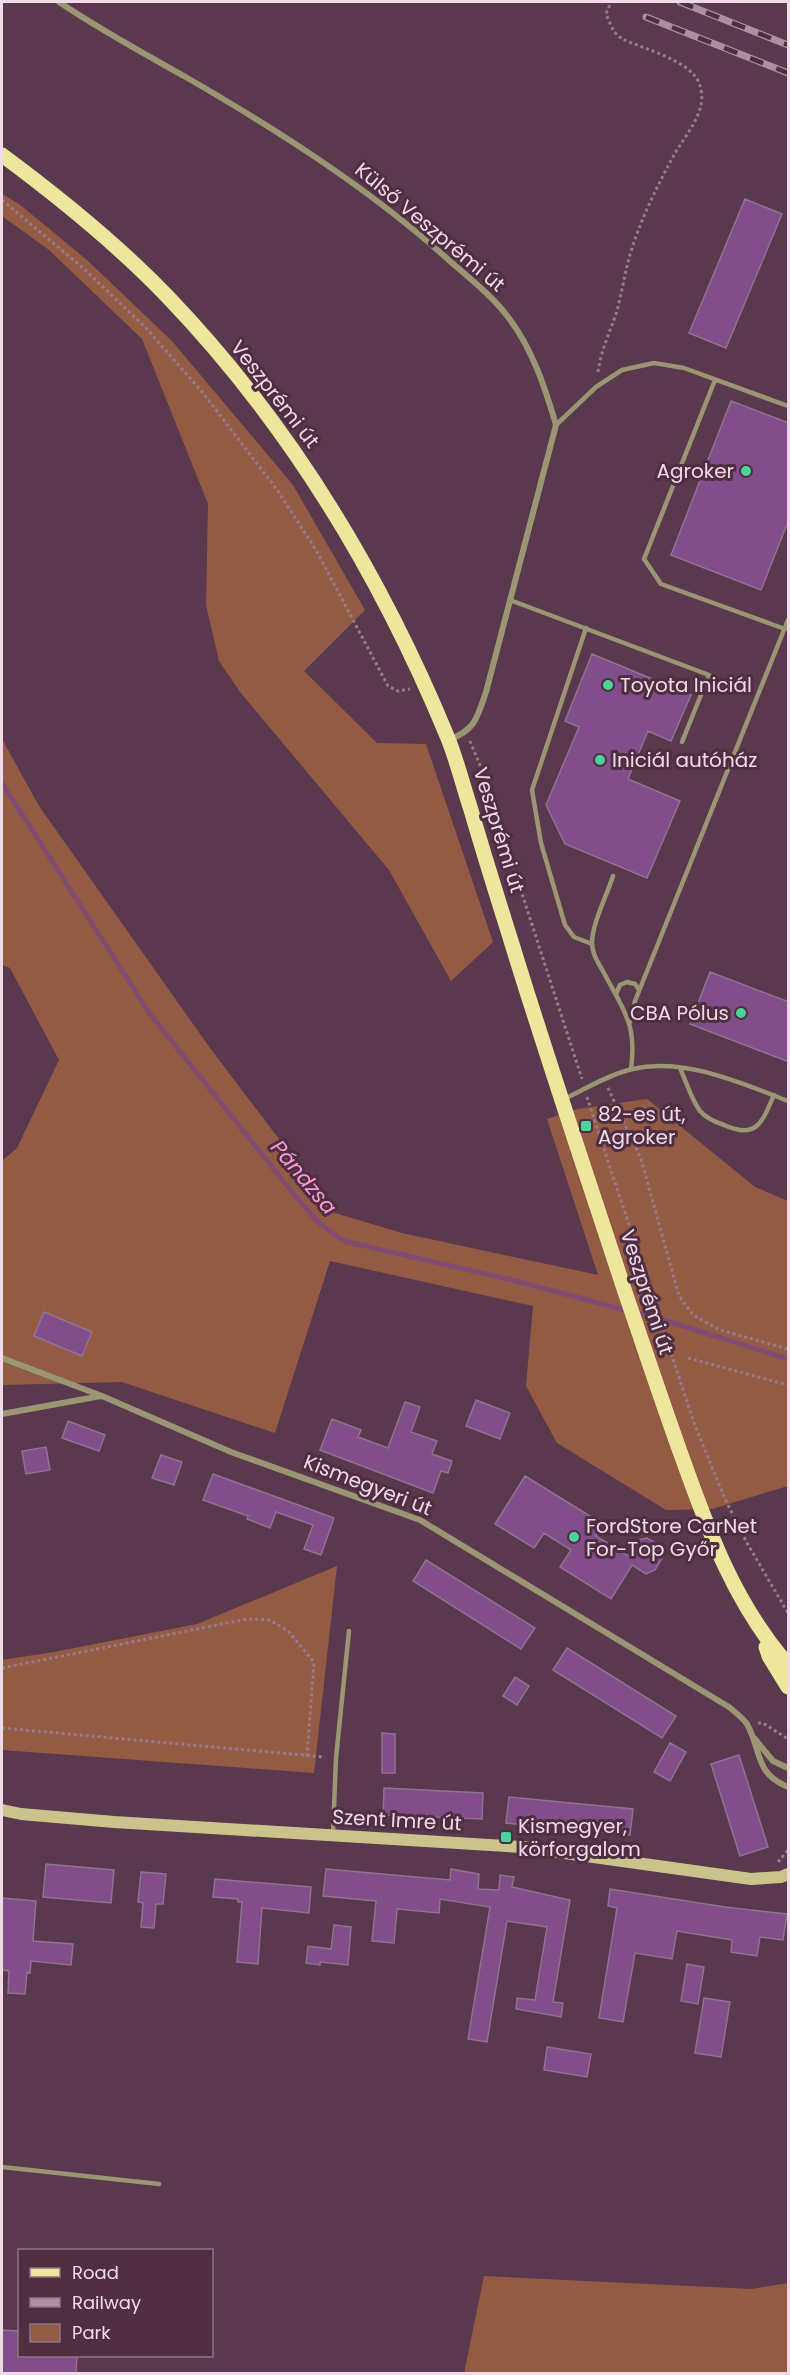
<svg xmlns="http://www.w3.org/2000/svg" width="790" height="2375" font-family="Poppins,sans-serif">
  <style>
    .green { fill: #935b44 }
    .lines { fill: none; stroke-linecap: round; stroke-linejoin: round }
    .stream { stroke: #814c70; stroke-width: 5 }
    .building { fill: #824e8a; stroke: #8e7292; stroke-width: 1.5 }
    .path { stroke: #97798b; stroke-width: 3; stroke-dasharray: 3 3; stroke-linecap: butt }
    .service { stroke: #9a9673; stroke-width: 4.5 }
    .minor { stroke: #9a9673; stroke-width: 6 }
    .secondary { stroke: #cac48c; stroke-width: 12 }
    .primary { stroke: #efe69e; stroke-width: 15 }
    .rail-casing { stroke: #ac90a0; stroke-width: 7 }
    .rail { stroke: #4f2e42; stroke-width: 4.5; stroke-dasharray: 14; stroke-linecap: butt }
    .poi-dot { fill: #4ad49c; stroke: #4f2e42; stroke-width: 2 }
    .labels { text-anchor: middle; dominant-baseline: central; stroke-width: 6; stroke-linejoin: round; paint-order: stroke }
    .street-label { font-size: 20px; fill: #f0dae6; stroke: #4f2e42 }
    .poi-label { font-size: 20px; fill: #f0dae6; stroke: #4f2e42; text-anchor: start }
    .water-label { font-size: 21px; font-style: italic; fill: #fd9ad8; stroke: #4f2e42 }
  </style>
  <rect width="100%" height="100%" fill="#5a384d"/>
  <path class="green" d="M2,194L19,204L87,260L172,341L293,485L365,610L304,671L377,743L426,744L493,942L451,981L389,870L240,692L219,661L206,605L208,504L142,339L49,250L2,216Z
    M2,739L39,806L210,1048L335,1213L402,1233L598,1275L547,1119L577,1109L647,1099L755,1187L788,1201V1486L712,1509L666,1510L557,1443L526,1386L533,1306L330,1261L275,1433L122,1382L2,1385V1161L17,1148L59,1060L10,968L2,965Z
    M337,1566L314,1773L2,1750V1660L54,1652L197,1624Z
    M484,2276L752,2289L788,2283V2373H464Z"/>
  <g class="lines">
    <path class="stream" d="M2,783L150,1014L296,1197L320,1224L344,1241L516,1281L677,1324L788,1359"/>
  </g>
  <path class="building" d="M745,199L782,214L726,348L689,333Z
    M731,401L789,423V519L761,590L671,555Z
    M592,654L691,695L671,741L648,731L628,779L680,801L647,878L565,844L546,805L579,727L565,721Z
    M710,972L789,1002V1062L690,1024Z
    M44,1312L92,1332L82,1356L34,1336Z
    M476,1400L510,1413L500,1439L466,1426Z
    M405,1402L420,1407L411,1432L437,1441L432,1454L452,1461L448,1473L441,1471L433,1493L320,1450L332,1419L361,1430L358,1437L388,1448Z
    M68,1421L105,1435L99,1451L62,1438Z
    M46,1447L50,1470L26,1474L22,1451Z
    M161,1455L182,1462L174,1485L152,1478Z
    M213,1474L334,1518L321,1555L304,1549L313,1525L276,1512L270,1528L247,1519L248,1516L203,1500Z
    M525,1476L603,1524L596,1536L628,1556L638,1540L647,1538L662,1547L664,1555L655,1570L646,1574L632,1565L611,1599L560,1567L571,1550L544,1533L534,1548L495,1524Z
    M426,1560L535,1628L521,1649L413,1581Z
    M567,1648L676,1716L662,1738L553,1670Z
    M515,1677L529,1686L517,1705L503,1696Z
    M382,1733L395,1734V1773H382Z
    M670,1743L686,1752L670,1781L654,1772Z
    M739,1755L768,1847L740,1856L711,1764Z
    M384,1788L483,1793L482,1819L383,1815Z
    M509,1797L633,1809L630,1835L506,1823Z
    M46,1864L114,1870L111,1903L43,1897Z
    M326,1869L450,1880L451,1869L479,1874L478,1889L499,1890L500,1875L514,1877L512,1887L570,1900L553,2002L563,2003L561,2017L516,2009L517,1998L535,2000L547,1927L507,1921L487,2042L468,2039L490,1907L440,1899L439,1913L397,1909L394,1943L372,1941L376,1901L323,1896Z
    M141,1872L166,1874L163,1904H156L154,1928L141,1927L143,1903L138,1902Z
    M215,1879L311,1887L309,1913L262,1908L258,1964L237,1962L242,1902H238V1899L213,1897Z
    M610,1889L725,1907L787,1914L783,1940L760,1937L757,1956L731,1952L732,1940L677,1931L672,1959L635,1953L623,2022L599,2018L617,1908L608,1906Z
    M2,1898L36,1901L33,1941L73,1944L71,1965L31,1961L30,1973L27,1972L25,1994L8,1993L9,1971L2,1970Z
    M334,1925L351,1927L348,1965L320,1962V1965L306,1963L308,1946L331,1949Z
    M687,1964L704,1967L698,2004L681,2001Z
    M704,1998L730,2002L721,2057L695,2053Z
    M547,2047L591,2054L587,2077L544,2070Z
    M2,2330L20,2331V2355H77L76,2373H2Z"/>
  <g class="lines">
    <path class="path" d="M2,200L83,268L146,328L203,393L278,491L316,550L388,686L398,691L410,689
      M598,372C601,349 612,328 618,307C622,290 625,274 629,258C639,223 656,188 673,157C685,134 710,111 699,83C691,61 642,48 622,39L614,32L606,14L611,2
      M470,741L482,770L582,1079
      M608,1088L641,1159L679,1296L693,1315L720,1330L788,1349
      M587,1097L694,1423L725,1499L747,1543L788,1613
      M688,1358L788,1385
      M2,1668L247,1619L270,1620L288,1631L314,1662L307,1756
      M758,1723H763L788,1739
      M2,1728L325,1757
      M778,1862L788,1850"/>
    <path class="service" d="M715,380L644,559L661,584L785,629
      M556,425L596,387L622,370L654,363L684,368L788,406
      M510,600L709,675L682,742
      M586,628L532,790L541,843L565,925L574,937L592,944
      M613,876C607,895 592,924 592,943C592,954 599,964 604,973C624,1011 637,1024 631,1069
      M616,994L620,985L627,982L635,984L639,990
      M630,1022L635,1001L788,620
      M680,1068C686,1081 691,1099 700,1111C706,1118 715,1122 724,1125C757,1140 762,1122 774,1095
      M566,1098C585,1089 612,1073 633,1069C684,1057 741,1083 788,1101
      M333,1833L336,1758L349,1631
      M2,2167L159,2184"/>
    <path class="minor" d="M59,2C99,29 141,52 184,76C274,128 364,185 442,254C464,274 490,293 508,317C532,348 545,387 556,425L486,692C477,718 476,729 449,740
      M2,1358L102,1396L231,1452L420,1520L729,1707C735,1712 743,1718 747,1724C762,1751 754,1773 788,1787
      M2,1414L101,1396
      M754,1738L773,1761L788,1768"/>
    <path class="secondary" d="M2,1810L21,1814L114,1822L522,1847L751,1879L781,1877L788,1874"/>
    <path class="primary" d="M2,155C60,198 117,244 167,296C288,422 380,574 447,736C457,760 463,786 471,810C484,855 498,899 512,944C548,1061 587,1176 625,1292C644,1347 662,1402 682,1457C709,1533 735,1604 788,1665
      M766,1647L769,1656L788,1687"/>
    <defs>
      <path id="rail" d="M680,2L788,45
        M646,17L788,73"/>
    </defs>
    <use href="#rail" class="rail-casing"/>
    <use href="#rail" class="rail"/>
  </g>
  <g class="poi-dot">
    <circle cx="746" cy="471" r="6"/>
    <circle cx="608" cy="685" r="6"/>
    <circle cx="600" cy="760" r="6"/>
    <circle cx="741" cy="1013" r="6"/>
    <rect x="580" y="1120" width="12" height="12" rx="3"/>
    <circle cx="574" cy="1537" r="6"/>
    <rect x="500" y="1831" width="12" height="12" rx="3"/>
  </g>
  <g class="labels">
    <g class="street-label">
      <text transform="translate(430 227) rotate(40)">Külső Veszprémi út</text>
      <text transform="translate(275 394) rotate(52)">Veszprémi út</text>
      <text transform="translate(499 830) rotate(73)">Veszprémi út</text>
      <text transform="translate(647 1292) rotate(72)">Veszprémi út</text>
      <text transform="translate(368 1485) rotate(21)">Kismegyeri út</text>
      <text transform="translate(397 1820) rotate(3)">Szent Imre út</text>
    </g>
    <g class="poi-label">
      <text x="734" y="471" text-anchor="end">Agroker</text>
      <text x="620" y="685">Toyota Iniciál</text>
      <text x="612" y="760">Iniciál autóház</text>
      <text x="729" y="1013" text-anchor="end">CBA Pólus</text>
      <text x="598" y="1114">82-es út,<tspan x="598" dy="23">Agroker</tspan></text>
      <text x="586" y="1526">FordStore CarNet<tspan x="586" dy="23">For-Top Győr</tspan></text>
      <text x="518" y="1826">Kismegyer,<tspan x="518" dy="23">körforgalom</tspan></text>
    </g>
    <g class="water-label">
      <text transform="translate(304 1177) rotate(50)">Pándzsa</text>
    </g>
  </g>
  <rect width="790" height="2375" fill="none" stroke="#f0dae6" stroke-width="6"/>
  <rect x="18" y="2249" width="195" height="108" fill="#4f2e42" stroke="#8f7384" stroke-width="1.5"/>
  <rect x="30" y="2268" width="30" height="9" fill="#efe69e" stroke="#8f7384" stroke-width="1.5"/>
  <text x="72" y="2279" font-size="18" fill="#f0dae6">Road</text>
  <rect x="30" y="2298" width="30" height="9" fill="#ac90a0" stroke="#8f7384" stroke-width="1.5"/>
  <text x="72" y="2309" font-size="18" fill="#f0dae6">Railway</text>
  <rect x="30" y="2324" width="30" height="18" fill="#935b44" stroke="#8f7384" stroke-width="1.5"/>
  <text x="72" y="2339" font-size="18" fill="#f0dae6">Park</text>
</svg>
